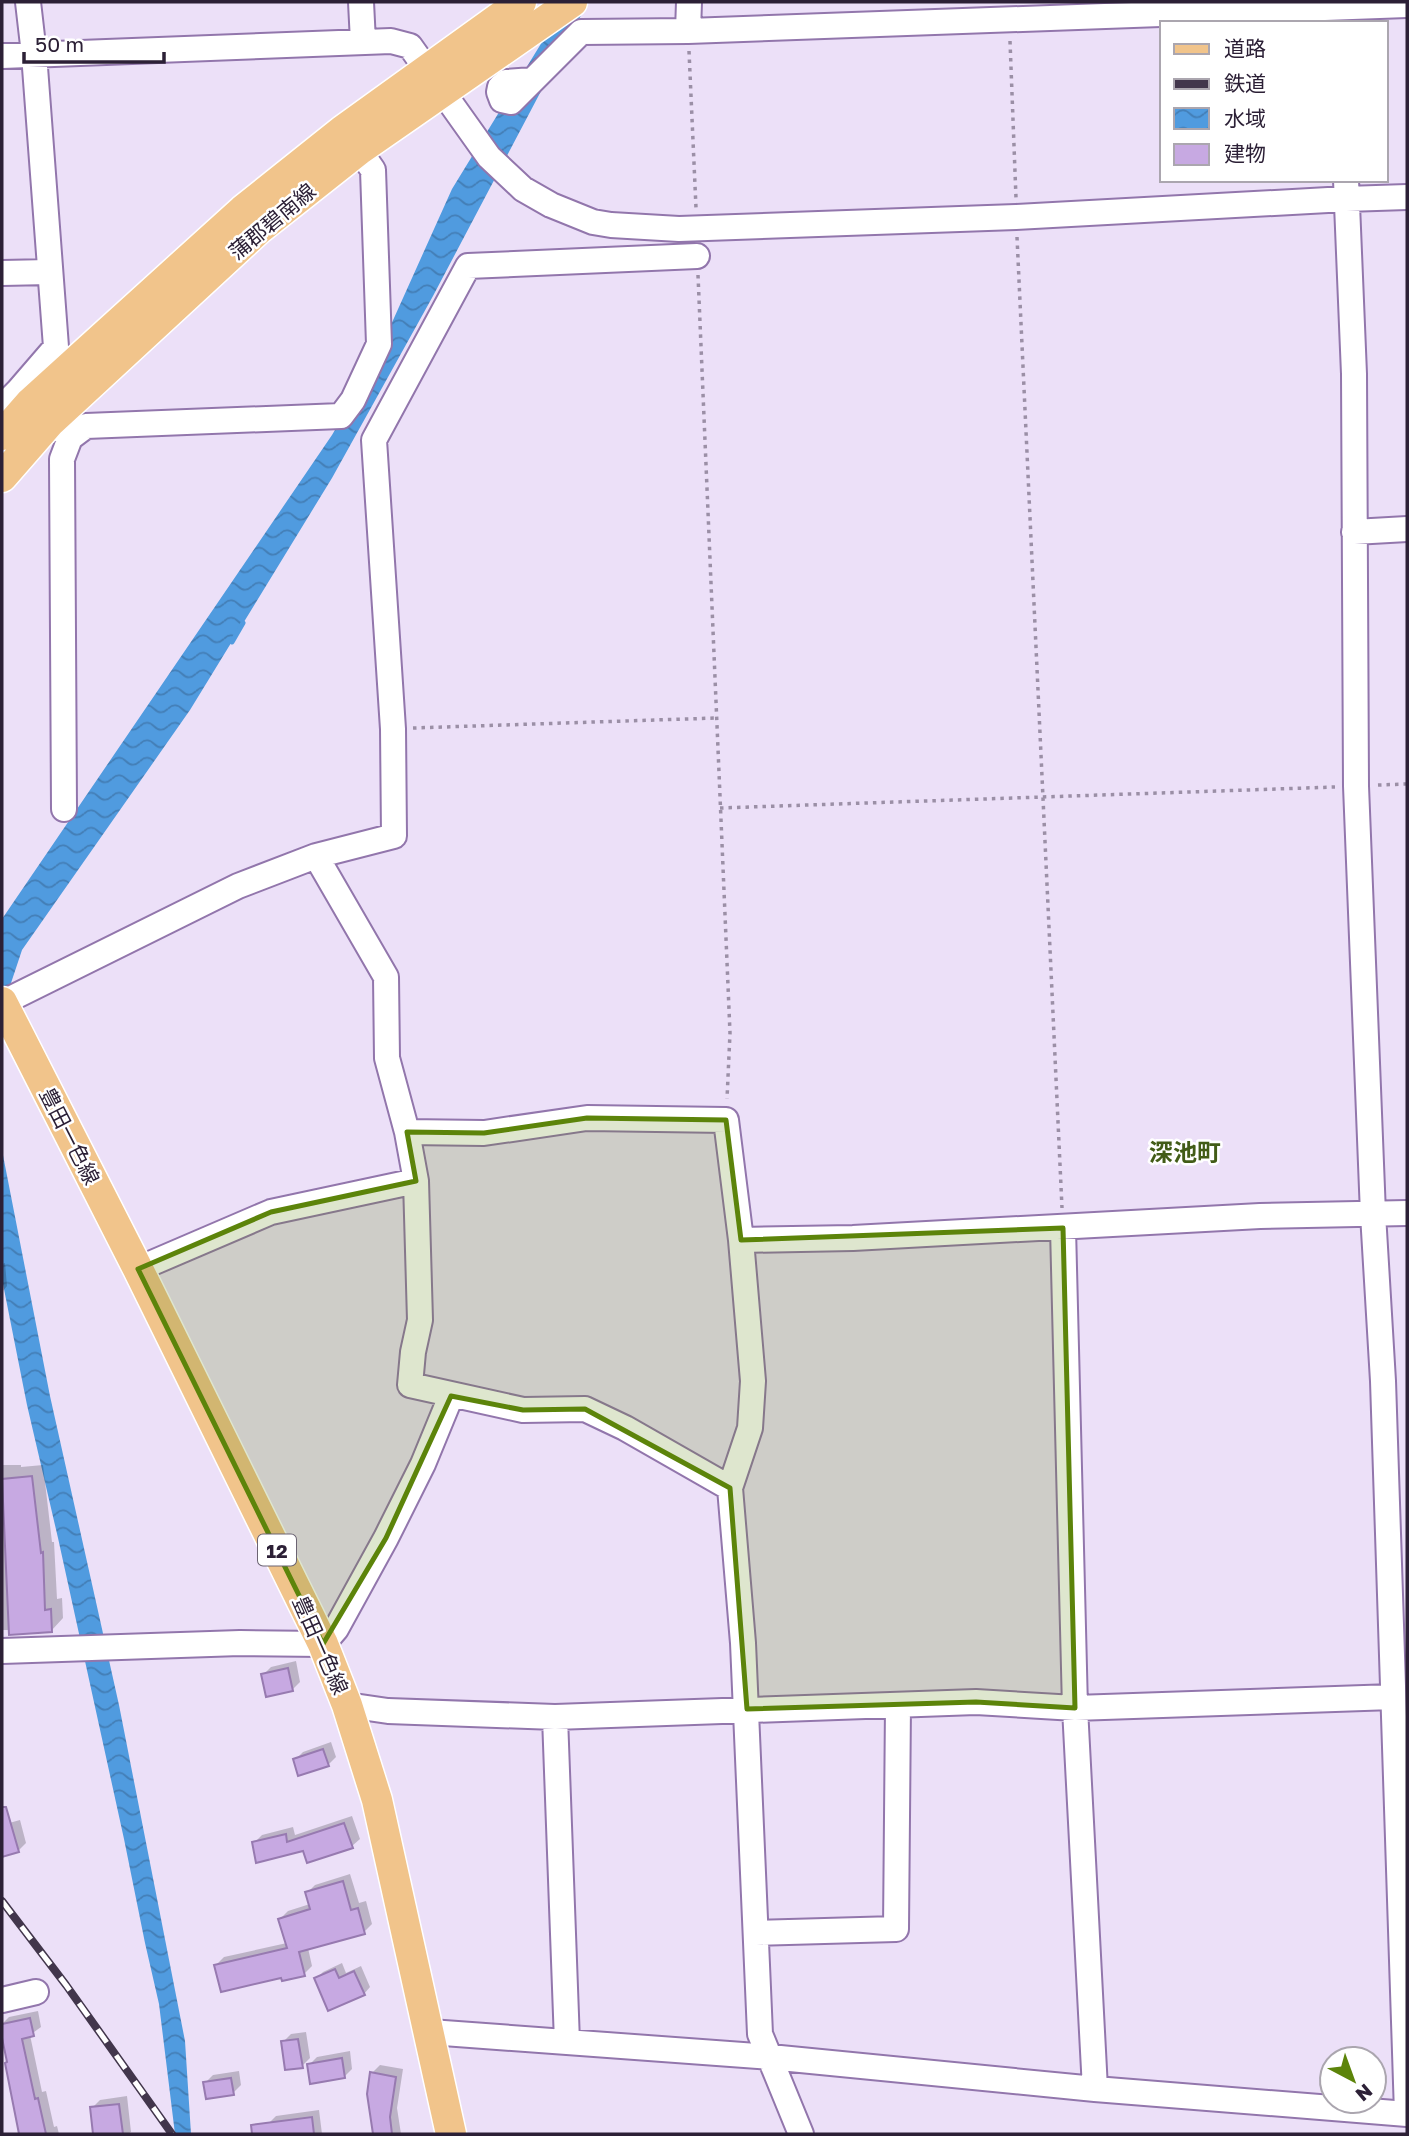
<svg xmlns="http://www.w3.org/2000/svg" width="1409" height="2136" font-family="'Golos Text','Noto Sans JP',sans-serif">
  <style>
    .water { fill: url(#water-waves) }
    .shadow { fill: #0003 }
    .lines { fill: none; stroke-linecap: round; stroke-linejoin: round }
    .stream { stroke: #509bdf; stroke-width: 5 }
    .building { fill: #c7a9e2; stroke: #977ab0; stroke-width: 2 }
    .minor-casing { stroke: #9276ac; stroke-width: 28 }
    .major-casing { stroke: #fff; stroke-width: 33 }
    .path { stroke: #9b8fa6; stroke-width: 3.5; stroke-dasharray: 3.5 5; stroke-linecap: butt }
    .minor { stroke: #fff; stroke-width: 24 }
    .major { stroke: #f1c48b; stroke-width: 30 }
    .rail-casing { stroke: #42364c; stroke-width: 8 }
    .rail { stroke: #fff; stroke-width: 5; stroke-dasharray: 16; stroke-linecap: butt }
    .marked { fill: #5c840a; fill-opacity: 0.2; stroke: #5c840a; stroke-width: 5; stroke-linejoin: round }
    .labels { text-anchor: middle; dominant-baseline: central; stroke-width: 5; stroke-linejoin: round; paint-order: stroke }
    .shield { fill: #fff; stroke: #6b6372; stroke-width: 2 }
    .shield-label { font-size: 19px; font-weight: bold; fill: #2c2036 }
    .street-label { font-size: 21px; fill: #2c2036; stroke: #fff }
    .quarter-label { font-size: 24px; font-weight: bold; fill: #425c17; stroke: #fff }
  </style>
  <defs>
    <pattern id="water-waves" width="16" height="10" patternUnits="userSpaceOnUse" patternTransform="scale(1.75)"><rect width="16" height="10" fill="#509bdf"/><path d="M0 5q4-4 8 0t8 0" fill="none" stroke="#437eb6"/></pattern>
  </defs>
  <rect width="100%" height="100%" fill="#ece0f8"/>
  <path class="water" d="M564,2H588L433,296L332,478L190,710L22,950L2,1010V919L332,435L372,367L452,189L550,29Z
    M2,1150L50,1396L119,1705L185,2041L191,2134H175L159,2004L145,1943L124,1839L58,1538L27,1405L2,1279Z"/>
  <path class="shadow" d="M5,1263L7,1286L2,1292V1264Z
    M2,1465H21V1467L43,1465L52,1542H54L57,1599L62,1598L63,1618L52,1630H2Z
    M296,1661L300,1682L292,1690L263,1675L271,1667Z
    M331,1742L336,1757L328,1765L295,1760L303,1752Z
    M352,1816L360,1839L352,1846L304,1849L254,1843L262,1835L293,1827L295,1835Z
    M20,1820L26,1843L18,1851L2,1855V1825Z
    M350,1874L359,1903L366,1901L372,1924L364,1932L308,1948L312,1966L304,1974L283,1976L216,1965L224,1957L287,1943L280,1919L288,1911L310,1904L307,1893L315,1885Z
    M342,1963L346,1973L361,1966L370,1987L364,1994L316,1979L323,1972Z
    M38,2011L41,2027L30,2035L42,2092L46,2091L54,2127L57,2126L59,2134H21L2,2030V2024L9,2017Z
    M306,2032L310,2058L302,2066L283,2042L291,2034Z
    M350,2051L352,2069L344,2077L309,2065L317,2057Z
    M380,2065L403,2069L397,2108L401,2134H375L368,2094L372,2073Z
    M239,2071L241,2085L233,2093L205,2083L213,2075Z
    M127,2096L131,2132L128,2134H95L92,2108L100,2100Z
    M319,2110L322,2134H269L268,2124L276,2116Z"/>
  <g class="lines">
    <path class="stream" d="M232,642L243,623"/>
  </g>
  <path class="building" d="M32,1476L41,1553L43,1552L45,1610L51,1609L52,1632L9,1635L2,1479Z
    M288,1668L293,1691L266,1697L261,1674Z
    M323,1749L329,1766L298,1776L293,1759Z
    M2,1807H6L19,1852L2,1857Z
    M344,1823L353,1848L307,1863L303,1851L256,1863L252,1842L286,1834L287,1842Z
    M343,1881L351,1910L358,1908L365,1934L299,1952L305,1976L282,1981L281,1978L221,1992L214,1965L287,1948L278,1919L310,1909L305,1892Z
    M335,1969L339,1978L354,1971L365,1995L328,2011L314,1978Z
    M30,2018L34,2036L22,2039L35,2099L38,2098L46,2134H19L5,2063L7,2062L2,2038V2024Z
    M298,2039L303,2068L285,2070L281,2041Z
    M342,2058L345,2078L310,2084L307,2064Z
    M370,2072L396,2077L390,2117L392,2134H373L367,2094Z
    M231,2078L234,2095L206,2099L203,2082Z
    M119,2104L123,2134H93L90,2107Z
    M312,2117L314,2134H252L251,2125Z"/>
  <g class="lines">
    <defs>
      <path id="minor" d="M28,2L34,54L56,347L18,391L70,438L62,459L64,809
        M361,2L363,42
        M688,31L689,2
        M2,56L391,41L410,46L489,157L523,189L551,205L593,222L611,225L679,229L1016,217L1346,199L1407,197
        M533,80L506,82L500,87L499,92L502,100L511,102L581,32L688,31L1407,5
        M1346,180L1354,374L1356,786L1373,1214L1383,1381L1407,2113
        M2,273L49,272
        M2,407L18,391
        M70,438L86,426L341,416L353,400L379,344L373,170L359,150
        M1354,532L1407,529
        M316,856L386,977L387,1058L407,1132L416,1181L420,1320L413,1352L410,1385L523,1410L585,1409L625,1428L730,1488
        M2,1003L238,886L316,856L394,836L393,729L374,440L468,266L697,256
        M407,1132L484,1133L587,1118L726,1120L741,1240L753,1381L750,1428L730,1488L743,1643L760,2034L801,2134
        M1063,1228L1075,1708L1095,2089
        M741,1240L853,1238L1260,1216L1407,1213
        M138,1269L271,1212L416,1181
        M2,1651L240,1643L323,1644L336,1629L386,1538L423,1464L451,1396
        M347,1705L388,1711L555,1717L976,1702L1075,1708L1393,1697
        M555,1717L567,2042
        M756,1933L896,1929L898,1705
        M2,2000L36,1992
        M430,2032L770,2057L1095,2089L1407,2114"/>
      <path id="major" d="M2,435L31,402L243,210L342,131L521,2
        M2,477L50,422L259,229L359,150L572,2
        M2,1002L138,1269L323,1644L347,1705L377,1800L451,2134"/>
    </defs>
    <use href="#minor" class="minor-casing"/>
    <use href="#major" class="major-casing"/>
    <path class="path" d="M1010,41L1016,198
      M689,51L696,208
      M1017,237L1062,1208
      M698,275L730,1033L727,1099
      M413,728L716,718
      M1378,785L1407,784
      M720,808L1335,787"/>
    <use href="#minor" class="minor"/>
    <use href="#major" class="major"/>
    <defs>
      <path id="rail" d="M2,1901L66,1985L172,2134"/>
    </defs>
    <use href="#rail" class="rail-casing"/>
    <use href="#rail" class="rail"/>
  </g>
  <path class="marked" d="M587,1118L726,1120L741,1240L1063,1228L1075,1708L976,1702L747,1709L730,1488L585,1409L523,1410L451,1396L386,1538L323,1644L138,1269L271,1212L416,1181L407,1132L484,1133Z"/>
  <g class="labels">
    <rect class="shield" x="258" y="1534.5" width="38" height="31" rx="5"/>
    <g class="shield-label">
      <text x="277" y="1550">12</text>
    </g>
    <g class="street-label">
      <text transform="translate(272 221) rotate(-40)">蒲郡碧南線</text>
      <text transform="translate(70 1136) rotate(63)">豊田一色線</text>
      <text transform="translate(321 1645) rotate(66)">豊田一色線</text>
    </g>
    <g class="quarter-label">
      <text x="1185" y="1151">深池町</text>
    </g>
  </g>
  <rect width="1409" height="2136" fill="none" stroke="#2c2036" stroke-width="7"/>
  <rect x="1160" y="21" width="228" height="161" fill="#ffffff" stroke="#aba6af" stroke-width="2"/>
  <rect x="1174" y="44" width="35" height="10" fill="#f1c48b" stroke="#aba6af" stroke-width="2"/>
  <text x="1224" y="56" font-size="21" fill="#2c2036">道路</text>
  <rect x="1174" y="79" width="35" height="10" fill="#42364c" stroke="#aba6af" stroke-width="2"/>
  <text x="1224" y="91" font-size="21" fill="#2c2036">鉄道</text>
  <rect x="1174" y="108" width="35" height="21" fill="url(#water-waves)" stroke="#aba6af" stroke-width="2"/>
  <text x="1224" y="126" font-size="21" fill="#2c2036">水域</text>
  <rect x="1174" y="144" width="35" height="21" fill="#c7a9e2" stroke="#aba6af" stroke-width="2"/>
  <text x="1224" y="161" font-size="21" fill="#2c2036">建物</text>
  <g transform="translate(1353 2080) rotate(139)"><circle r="33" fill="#ffffff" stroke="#aba6af" stroke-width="2"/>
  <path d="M0-5L12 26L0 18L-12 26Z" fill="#5c840a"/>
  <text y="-10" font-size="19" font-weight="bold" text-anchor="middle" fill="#2c2036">N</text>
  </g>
  <path d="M24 52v10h140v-10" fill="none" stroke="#2c2036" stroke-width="3.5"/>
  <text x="35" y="52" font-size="21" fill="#2c2036" stroke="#ffffff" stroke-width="5" paint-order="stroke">50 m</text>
</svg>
